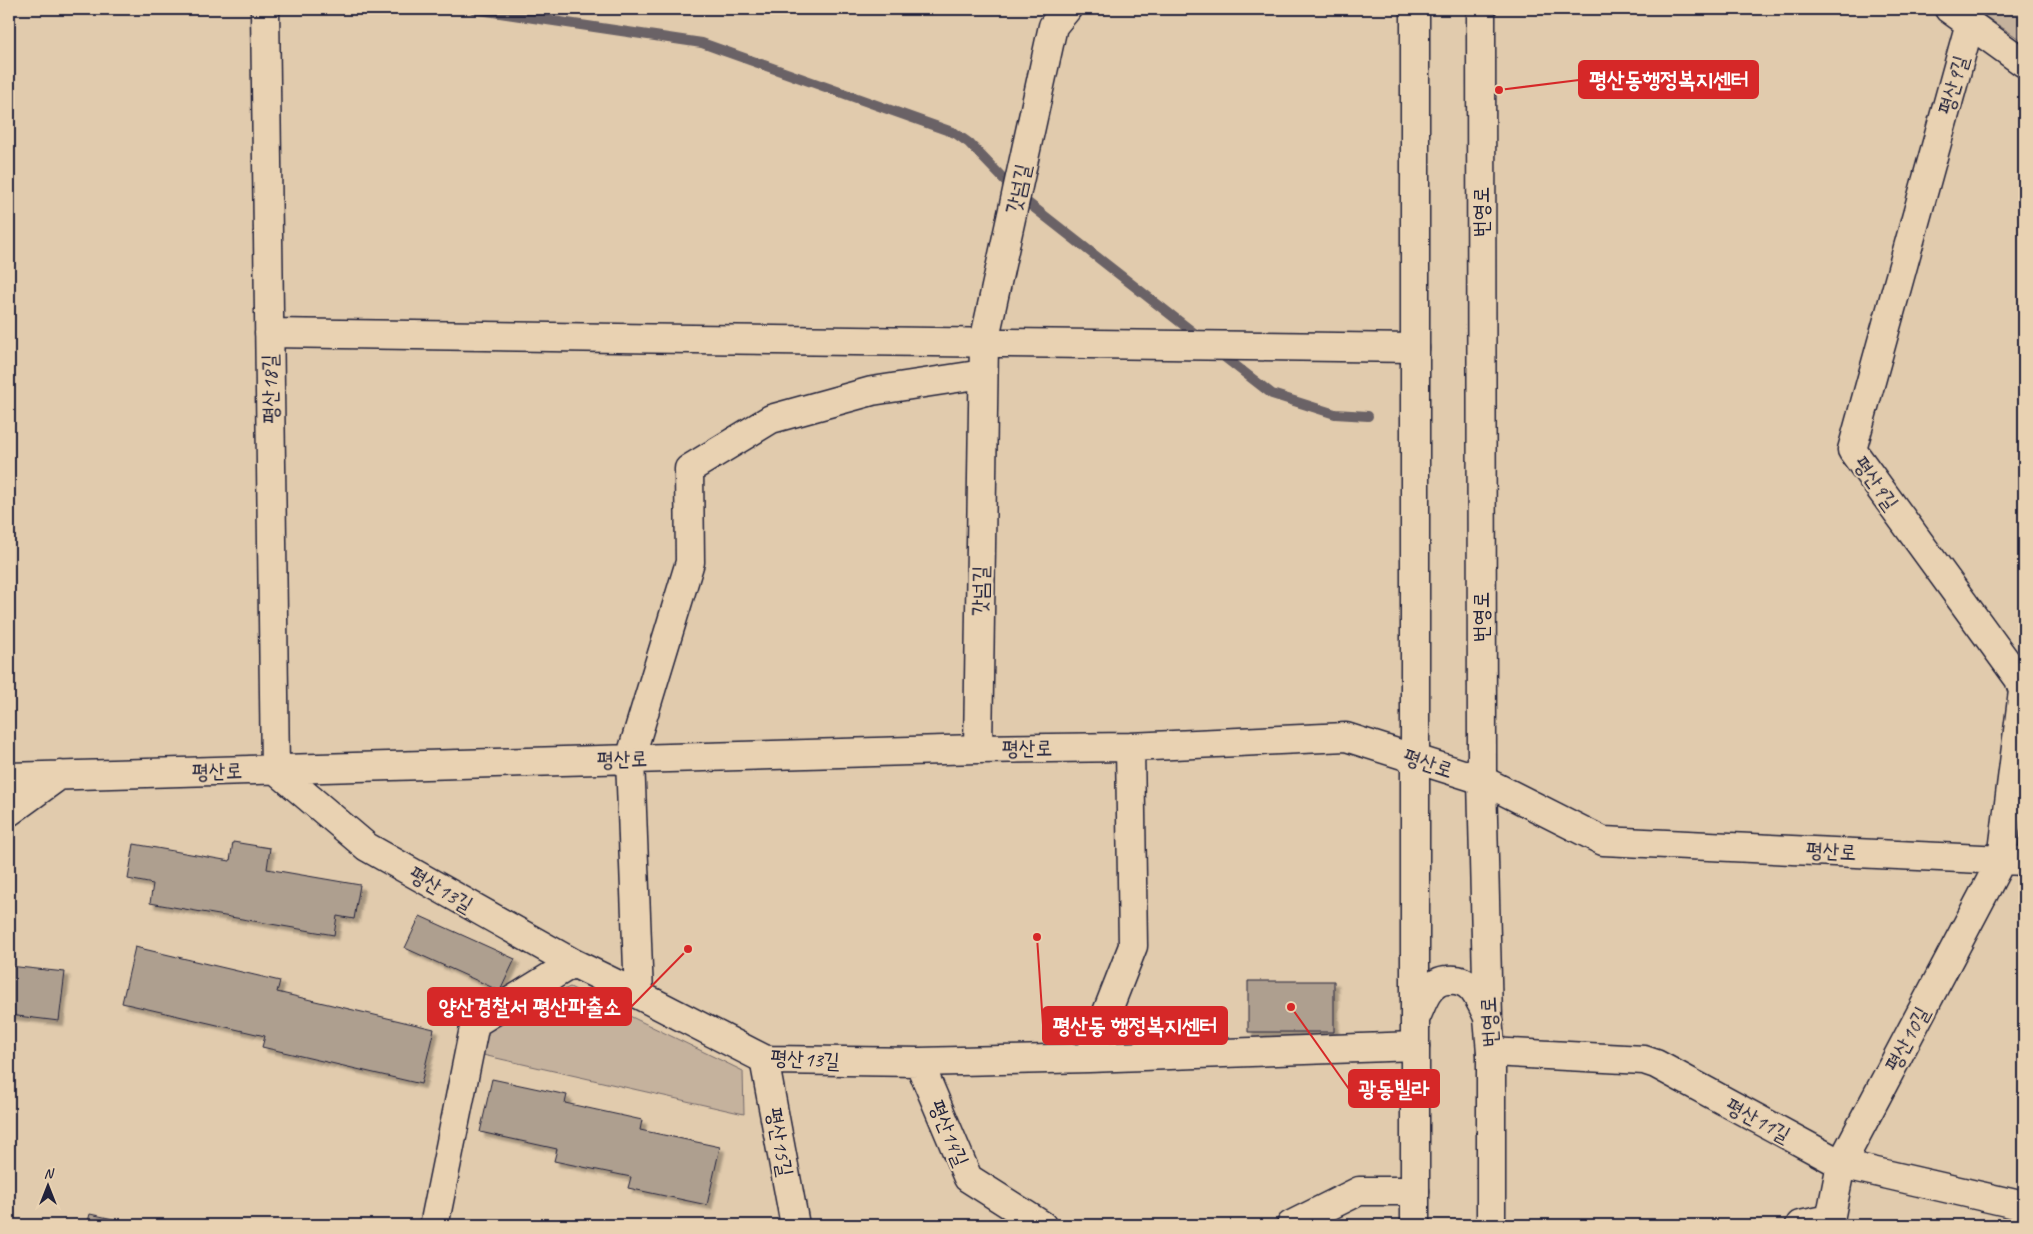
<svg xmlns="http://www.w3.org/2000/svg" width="2033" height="1234" font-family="Caveat,'Poor Story',sans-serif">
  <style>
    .green { fill: #c5b29d; stroke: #746a6c }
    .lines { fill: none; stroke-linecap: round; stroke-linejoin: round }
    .stream { stroke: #6b6266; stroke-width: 10 }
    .building { fill: #ae9f8f; stroke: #22223b; filter: url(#shadow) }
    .minor-casing { stroke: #22223b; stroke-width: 31 }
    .major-casing { stroke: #22223b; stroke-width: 31 }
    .minor { stroke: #e9d2b2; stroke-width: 28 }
    .major { stroke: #e9d2b2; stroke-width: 28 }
    .labels { text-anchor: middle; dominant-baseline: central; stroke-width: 4.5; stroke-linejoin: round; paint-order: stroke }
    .street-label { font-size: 21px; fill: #22223b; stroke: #e9d2b2 }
    .leader { fill: none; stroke: #d62828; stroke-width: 2 }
    .callout-dot { fill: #d62828; stroke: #e9d2b2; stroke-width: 2 }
    .callout { fill: #d62828; stroke: #d62828; stroke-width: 2 }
    .callout-label { font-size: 22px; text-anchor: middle; font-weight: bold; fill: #fff }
  </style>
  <defs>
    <filter id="shadow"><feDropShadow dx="4.5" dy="4.5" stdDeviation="1" flood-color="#0004"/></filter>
  </defs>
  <rect width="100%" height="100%" fill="#e1cbad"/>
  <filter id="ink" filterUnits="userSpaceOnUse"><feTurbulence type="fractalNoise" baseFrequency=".02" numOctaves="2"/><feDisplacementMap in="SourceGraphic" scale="10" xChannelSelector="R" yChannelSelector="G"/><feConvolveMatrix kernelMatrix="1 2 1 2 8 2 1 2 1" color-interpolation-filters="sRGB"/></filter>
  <g filter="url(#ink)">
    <path class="green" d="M1974,9H2024V42Z
      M570,987L743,1071L744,1114L474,1053L482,1024Z"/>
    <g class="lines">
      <path class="stream" d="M473,9L702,43L955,133L969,143L1023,199L1203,340
        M1218,352L1272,394L1335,414L1368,416"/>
    </g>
    <path class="building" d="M233,842L270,848L267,869L360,885L354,919L337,916L334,935L150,903L153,884L128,879L134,844L230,861Z
      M420,916L515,959L500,991L405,948Z
      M135,947L280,981L277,992L434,1029L421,1084L262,1047L265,1036L122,1003Z
      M9,966L65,972L59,1021L9,1015Z
      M1248,981H1334V1032H1248Z
      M492,1079L567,1095L565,1103L642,1120L640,1130L720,1147L707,1205L628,1188L631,1177L554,1161L557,1149L480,1132Z
      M90,1214L141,1225H87Z"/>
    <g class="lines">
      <defs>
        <path id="minor" d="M265,9L275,769L367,847L573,963L639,995L764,1059L771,1060L919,1062L1089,1058L1415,1046
          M1949,9L2024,63
          M269,333C651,338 1033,345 1415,348
          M978,749L984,342L1053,26L1067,9
          M9,777L978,749L1130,747L1346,737L1482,780L1603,841L2024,861
          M9,812L60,775
          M639,995L630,759L690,562L689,469L771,419L872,391L983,374
          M1491,1052L1644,1060L1656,1064L1841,1164L2024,1206
          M1089,1058L1133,946L1130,747
          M764,1059L795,1225
          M919,1062L968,1178L1042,1225
          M435,1221L475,1023L573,963
          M1291,1225L1359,1191H1415
          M1800,1225L1830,1219
          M1829,1225L1841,1164L2002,859L2023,691L2019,679L1852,450L1970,23"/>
        <path id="major" d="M1481,9L1482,780L1488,1018L1491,1052V1225
          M1416,1017C1420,1009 1423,999 1428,992C1433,985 1440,980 1448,980C1472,977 1479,999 1488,1017
          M1415,1225V9"/>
      </defs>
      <use href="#minor" class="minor-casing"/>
      <use href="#major" class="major-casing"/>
      <use href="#minor" class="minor"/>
      <use href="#major" class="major"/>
    </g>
  </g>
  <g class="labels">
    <g class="street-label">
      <text transform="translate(1953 85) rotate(-74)">평산9길</text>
      <text transform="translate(1018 189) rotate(-78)">갓넘길</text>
      <text transform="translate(1481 212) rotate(-90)">번영로</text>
      <text transform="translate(270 389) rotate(-91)">평산18길</text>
      <text transform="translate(1876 483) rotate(54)">평산9길</text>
      <text transform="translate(980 591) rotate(-89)">갓넘길</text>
      <text transform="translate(1481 617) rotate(-90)">번영로</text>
      <text transform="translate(1027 748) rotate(-1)">평산로</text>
      <text transform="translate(622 759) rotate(-2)">평산로</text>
      <text transform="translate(1428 763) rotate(18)">평산로</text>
      <text transform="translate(217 771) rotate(-2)">평산로</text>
      <text transform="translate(1831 851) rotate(3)">평산로</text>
      <text transform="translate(441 889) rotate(30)">평산13길</text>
      <text transform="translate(1489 1022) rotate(-93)">번영로</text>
      <text transform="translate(1907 1039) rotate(-62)">평산10길</text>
      <text transform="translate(805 1059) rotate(3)">평산13길</text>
      <text transform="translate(1758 1120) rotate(28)">평산11길</text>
      <text transform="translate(949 1133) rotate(67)">평산14길</text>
      <text transform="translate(780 1142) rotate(80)">평산15길</text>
    </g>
  </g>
  <path class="leader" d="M1499 90L1579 80M688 949L631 1007M1037 937L1043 1025M1291 1007L1349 1089"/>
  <g class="callout-dot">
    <circle cx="1499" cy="90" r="5"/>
    <circle cx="688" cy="949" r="5"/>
    <circle cx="1037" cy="937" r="5"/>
    <circle cx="1291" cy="1007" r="5"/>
  </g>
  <g class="callout">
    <rect x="1579" y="61" width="179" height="37" rx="5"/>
    <rect x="428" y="988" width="203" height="37" rx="5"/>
    <rect x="1043" y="1007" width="184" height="37" rx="5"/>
    <rect x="1349" y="1070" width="90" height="37" rx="5"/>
  </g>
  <g class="callout-label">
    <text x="1669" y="87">평산동행정복지센터</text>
    <text x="530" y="1014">양산경찰서 평산파출소</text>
    <text x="1135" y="1033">평산동 행정복지센터</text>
    <text x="1394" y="1096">광동빌라</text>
  </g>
  <rect width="2033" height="1234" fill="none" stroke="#e9d2b2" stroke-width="30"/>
  <rect x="15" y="15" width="2003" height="1204" fill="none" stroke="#22223b" stroke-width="2" filter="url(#ink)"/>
  <g transform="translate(48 1186)" stroke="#e9d2b2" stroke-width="4" paint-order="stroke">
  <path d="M0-4L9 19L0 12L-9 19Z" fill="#22223b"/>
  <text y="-8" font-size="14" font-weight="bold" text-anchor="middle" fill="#22223b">N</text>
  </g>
</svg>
